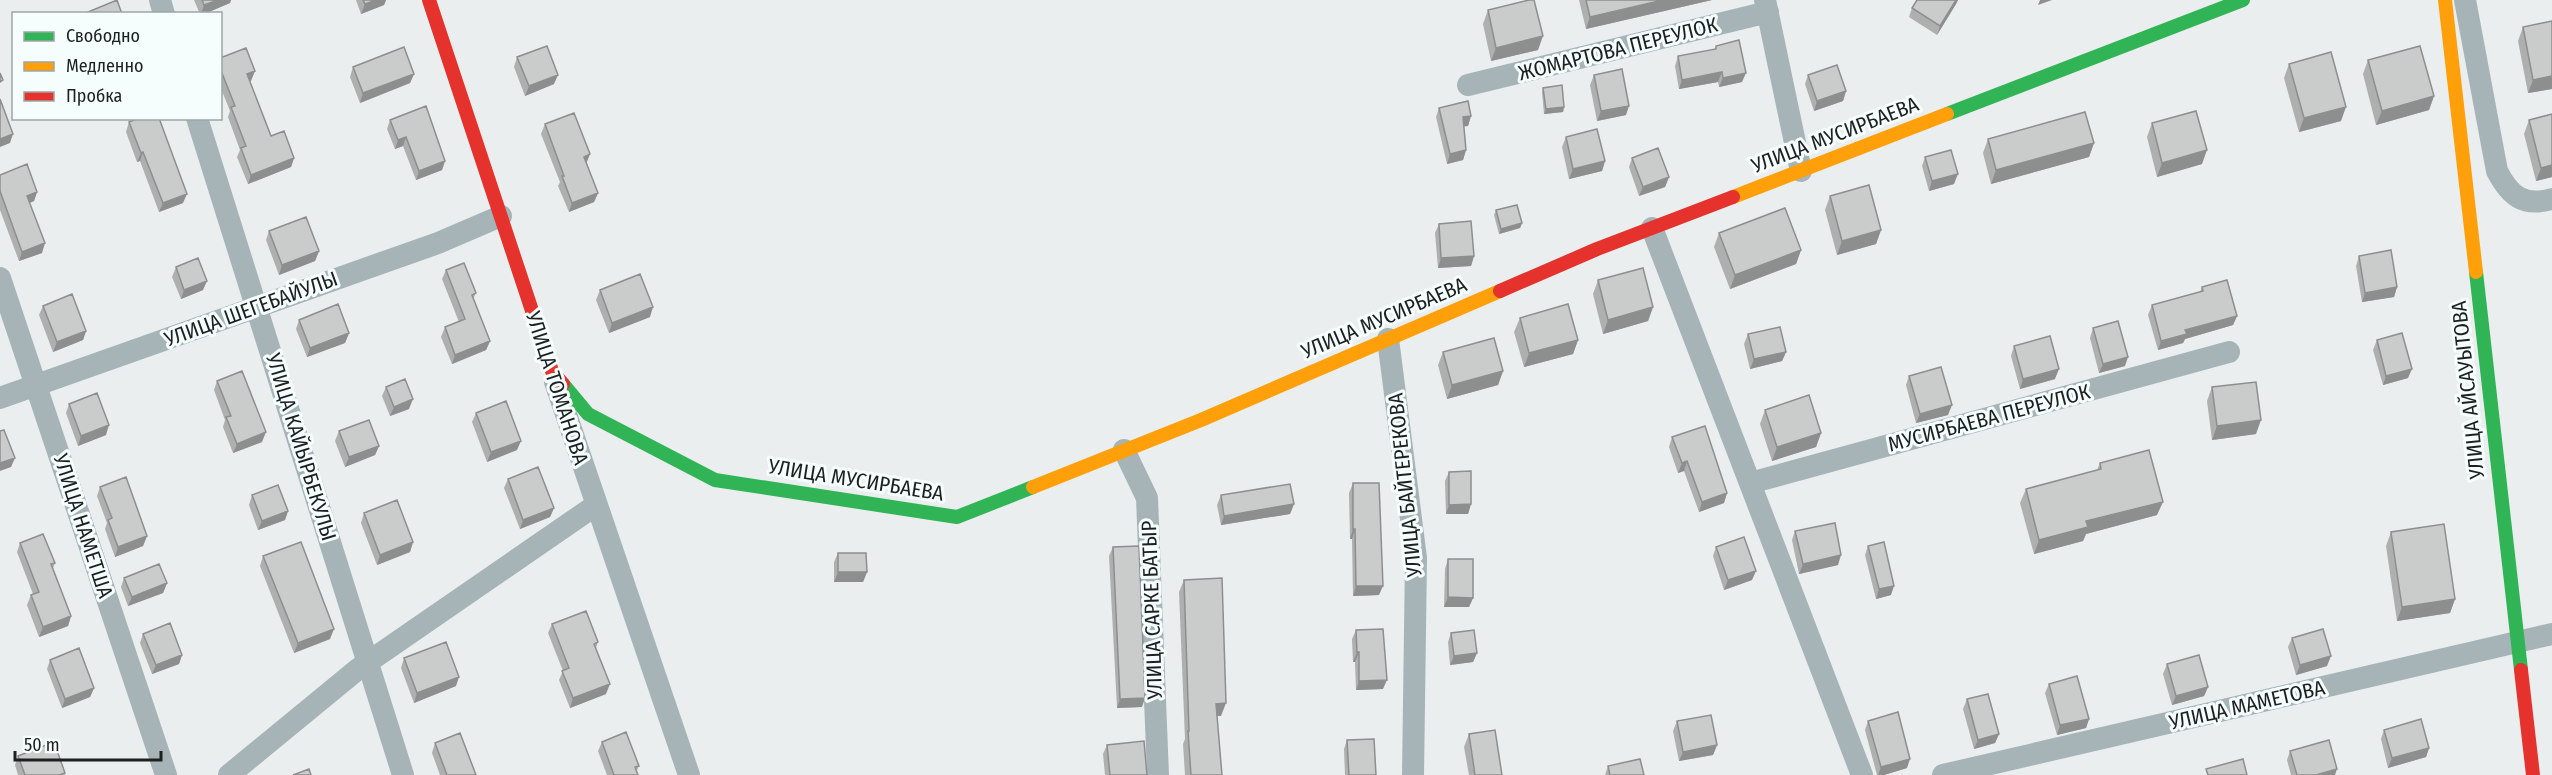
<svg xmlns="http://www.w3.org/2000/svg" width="2552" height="775" font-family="'Fira Sans Condensed',sans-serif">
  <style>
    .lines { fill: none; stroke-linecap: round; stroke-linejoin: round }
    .street { stroke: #a6b4b8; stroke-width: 22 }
    .fast { stroke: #30b455; stroke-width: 14 }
    .slow { stroke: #ff9f0a; stroke-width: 14 }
    .jam { stroke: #e5322d; stroke-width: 14 }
    .wall { fill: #aeafaf }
    .shaded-wall { fill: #8d8f8f }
    .building { fill: #cacccc; stroke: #8d8f8f; stroke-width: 1.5 }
    .labels { text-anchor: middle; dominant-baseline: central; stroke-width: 6; stroke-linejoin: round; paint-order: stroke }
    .street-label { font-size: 21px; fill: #1e2020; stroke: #f5fdfd }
  </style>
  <rect width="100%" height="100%" fill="#eaeeee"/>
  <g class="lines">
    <path class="street" d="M160,0L164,14
      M1765,0L1801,171
      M2465,0L2497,171C2510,196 2523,207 2552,199
      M1468,85L1768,12
      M197,118L403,775
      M1652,228L1862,775
      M0,278L166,775
      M1388,339L1416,558L1413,775
      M555,382L689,775
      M0,398L438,243L501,216
      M1124,450L1147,498L1158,775
      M1750,483L2229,352
      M229,775L358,669L596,505
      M1943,775L2552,634"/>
    <path class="fast" d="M1947,114L2243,0
      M2476,272L2521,670
      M563,384L588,414L715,480L957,517L1033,487"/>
    <path class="slow" d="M2445,0L2476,272
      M1733,197L1947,114
      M1033,487L1201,420L1500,291"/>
    <path class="jam" d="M429,0L552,371L563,384
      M1500,291L1597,249L1733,197
      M2521,670L2533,775"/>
  </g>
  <path class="wall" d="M194,0H231L230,3L204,14H200Z
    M356,0H386L384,5L361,14Z
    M1579,0H1712L1586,29Z
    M1917,0H1958L1956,4L1937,35L1909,17L1912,8Z
    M1488,10L1538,50L1491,61L1483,24Z
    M2552,21V89L2528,93L2518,41L2523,27Z
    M1716,46L1742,82L1719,87L1718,82L1679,89L1675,66L1678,56L1714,50Z
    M517,57L554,84L525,96L514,67Z
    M220,58L251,81H250L271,136L294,158L291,167L248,184L237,157L240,150L228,117L230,111L220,86Z
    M2368,60L2434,96L2429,110L2376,125L2363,74Z
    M2289,64L2341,121L2299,132L2284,78Z
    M353,67L414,74L410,83L360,103L350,77Z
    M1594,75L1626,115L1597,121L1590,85Z
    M1808,75L1846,91L1843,101L1814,111L1805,84Z
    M1543,88L1564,107L1563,112L1544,114L1542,92Z
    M1439,108L1471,116L1468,126H1464L1466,150L1463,160L1447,164L1436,117Z
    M2552,114V177L2536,181L2524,134L2529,120Z
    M390,120L445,161L442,170L416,180L403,146L395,149L387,129Z
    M129,122L183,203L159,212L140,161L137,162L126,132Z
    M2152,123L2202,164L2157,177L2147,137Z
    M545,124L590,154L586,163L598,193L594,202L569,212L558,186L560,182L541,134Z
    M1566,137L1605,161L1602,171L1569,179L1562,147Z
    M1988,139L2094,143L2089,157L1991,184L1983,153Z
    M1925,157L1954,184L1929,191L1922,166Z
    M1632,158L1669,177L1665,187L1639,196L1629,167Z
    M0,175L37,192L34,201L30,203L42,253L19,261L0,210Z
    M1830,196L1881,230L1876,244L1837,255L1825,210Z
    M1496,210L1522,223L1520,228L1499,234L1494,215Z
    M1439,224L1474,256L1471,266L1438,268L1435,233Z
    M269,231L319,251L315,261L279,275L266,240Z
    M1719,233L1801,250L1796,264L1730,289L1714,247Z
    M2359,256L2397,287L2394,297L2362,302L2356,266Z
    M176,267L203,290L181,299L172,277Z
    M446,270L476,293L473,299L490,341L486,350L452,364L441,337L445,327L459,322L442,279Z
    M1598,280L1653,307L1648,321L1603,334L1593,294Z
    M2202,287L2237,316L2233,325L2185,339L2183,343L2158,350L2148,315L2152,305L2200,292Z
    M600,290L650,317L609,333L596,300Z
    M43,306L86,331L83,340L53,352L39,315Z
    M1520,318L1578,340L1573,354L1524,367L1514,332Z
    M299,320L349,333L345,343L307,357L296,329Z
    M2093,328L2125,366L2099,373L2090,338Z
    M1748,334L1786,352L1782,361L1750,369L1744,344Z
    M2377,340L2408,378L2383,385L2373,350Z
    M2014,346L2055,379L2020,389L2011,356Z
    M1443,352L1503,371L1498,385L1447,399L1438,365Z
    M1909,376L1948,415L1916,423L1906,385Z
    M217,381L262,442L233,453L223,427L225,420L214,390Z
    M386,387L409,409L390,416L382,396Z
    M2212,387L2256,434L2212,440L2207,401Z
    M69,404L106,435L78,446L66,413Z
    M1765,410L1821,433L1816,447L1772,461L1760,424Z
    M476,413L517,450L487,462L472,422Z
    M339,431L379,446L375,455L345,467L335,441Z
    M1672,437L1727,493L1724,503L1699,512L1684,471L1678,473L1669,447Z
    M2100,463L2157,515L2086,534L2083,541L2034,554L2020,503L2026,489L2097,470Z
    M1449,472L1471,504L1468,514H1446L1445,481Z
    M508,479L554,508L550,517L520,529L504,488Z
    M1353,483L1379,595L1353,596L1352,539H1350L1349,493Z
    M100,487L147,536L143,546L115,557L105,529L107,523L97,496Z
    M252,495L288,511L285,520L258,530L249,505Z
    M1221,495L1294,504L1290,514L1221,525L1217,505Z
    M364,513L413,542L410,552L377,565L361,523Z
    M1795,531L1838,565L1799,574L1792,540Z
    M2391,532L2455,599L2450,613L2397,621L2386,546Z
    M20,543L55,563L53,568L71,616L68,626L39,637L27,605L31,595L33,594L17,552Z
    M1868,546L1891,595L1876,599L1865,555Z
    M1113,547L1142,707L1117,708L1109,556Z
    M1716,547L1752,580L1724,590L1713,556Z
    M838,553L867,572L863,582H834V562Z
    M263,556L330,639L294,653L260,566Z
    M1448,559L1473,598L1469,607H1444L1445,569Z
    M124,578L167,583L163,593L128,606L121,587Z
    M1184,580L1221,716H1217L1222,775H1185L1183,744L1185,739L1179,592Z
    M552,624L598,642L596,648L606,694L570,708L559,680L563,671L548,633Z
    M1356,630L1383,689L1356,690L1355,662H1353L1352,639Z
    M1451,633L1477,653L1473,662L1450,665L1448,642Z
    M143,634L182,655L179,664L152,674L140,643Z
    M2292,638L2327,666L2296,675L2288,647Z
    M404,658L456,686L414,703L401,668Z
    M50,660L94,688L90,697L62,708L47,669Z
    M2167,664L2208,687L2204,696L2172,705L2163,674Z
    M2049,684L2089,719L2086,728L2057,735L2045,693Z
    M1967,699L1999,734L1995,743L1974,749L1963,709Z
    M1677,721L1717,745L1713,755L1679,761L1673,731Z
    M1868,721L1907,768L1884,775H1877L1865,730Z
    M2384,730L2429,748L2426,757L2388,768L2381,739Z
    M1469,734L1502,775H1469L1464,747Z
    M1347,740L1376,775H1345L1344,749Z
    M602,742L639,766L636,772L638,775H607L598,751Z
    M435,743L476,775H440L432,753Z
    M1107,745L1147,775H1105L1103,754Z
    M2290,751L2335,775H2291L2287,760Z
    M18,756L65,773V775H18L15,765Z
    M1608,766L1644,775H1605Z"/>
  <path class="shaded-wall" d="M218,0H231L230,3L204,14H201L204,5Z
    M376,0H386L384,5L361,14L365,4Z
    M1663,0H1712L1586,29L1590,17Z
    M1956,0H1958L1956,4L1937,35L1940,26Z
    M2040,0H2052L2038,5Z
    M1543,36L1538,50L1491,61L1496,48Z
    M255,71L251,81L244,84L247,74Z
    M1722,72L1718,82L1679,89L1682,80Z
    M1746,73L1742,82L1719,87L1723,78Z
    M414,74L410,83L360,103L363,93Z
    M558,75L554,84L525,96L529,86Z
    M2552,76V89L2528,93L2533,80Z
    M1846,91L1843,101L1814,111L1817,101Z
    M2434,96L2429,110L2376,125L2382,111Z
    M1629,106L1626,115L1597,121L1601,111Z
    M1564,107L1563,112L1544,114L1546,109Z
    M2346,107L2341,121L2299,132L2304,118Z
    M1471,116L1468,126L1460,127L1463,117Z
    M13,134L10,143L0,147V139Z
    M406,137L403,146L395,149L398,140Z
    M2094,143L2089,157L1991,184L1996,170Z
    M1466,150L1463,160L1447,164L1450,154Z
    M2207,150L2202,164L2157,177L2162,163Z
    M143,152L140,161L137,162L141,153Z
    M590,154L586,164L584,157Z
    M294,158L291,167L248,184L251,175Z
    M445,161L442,170L416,180L419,171Z
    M1605,161L1602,171L1569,179L1573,169Z
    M2552,165V177L2536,181L2541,168Z
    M1958,174L1954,184L1929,191L1932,181Z
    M1669,177L1665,187L1639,196L1643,187Z
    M37,192L34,201L24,205L27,196Z
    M598,193L594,202L569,212L572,203Z
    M187,194L183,203L159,212L163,203Z
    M1522,223L1520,228L1499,234L1501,229Z
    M1881,230L1876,244L1837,255L1842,241Z
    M45,243L42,253L19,261L22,252Z
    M1801,250L1796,264L1730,289L1735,275Z
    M319,251L315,261L279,275L282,265Z
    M1474,256L1471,266L1438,268L1441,258Z
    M207,281L203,290L181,299L184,290Z
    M2397,287L2394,297L2362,302L2365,293Z
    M653,307L650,317L609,333L612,323Z
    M1653,307L1648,321L1603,334L1608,320Z
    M2237,316L2233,325L2185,339L2183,343L2158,350L2161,341L2185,330Z
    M86,331L83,340L53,352L57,342Z
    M349,333L345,343L307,357L310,348Z
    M1578,340L1573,354L1524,367L1529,353Z
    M490,341L486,350L452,364L455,355Z
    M1786,352L1782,361L1750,369L1754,359Z
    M2128,357L2125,366L2099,373L2103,364Z
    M2059,369L2055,379L2020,389L2023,379Z
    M2412,369L2408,378L2383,385L2386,376Z
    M1503,371L1498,385L1447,399L1452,385Z
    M413,399L409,409L390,416L394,407Z
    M1952,405L1948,415L1916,423L1920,414Z
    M2261,420L2256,434L2212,440L2217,426Z
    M109,425L106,435L78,446L81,436Z
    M266,432L262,442L233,453L237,444Z
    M1821,433L1816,447L1772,461L1777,447Z
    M521,441L517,450L487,462L491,452Z
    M379,446L375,455L345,467L349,457Z
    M15,458L11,467L0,471V463Z
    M1687,461L1684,471L1678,473L1682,463Z
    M1727,493L1724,503L1699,512L1702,502Z
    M2163,502L2157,515L2086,534L2083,541L2034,554L2039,540L2086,521Z
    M1294,504L1290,514L1221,525L1224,516Z
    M1471,504L1468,514H1446L1449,505Z
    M554,508L550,517L520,529L523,520Z
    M288,511L285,520L258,530L262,521Z
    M1353,529H1355L1352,539H1350Z
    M147,536L143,546L115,557L118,547Z
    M413,542L410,552L377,565L380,555Z
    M1841,555L1838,565L1799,574L1803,564Z
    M1756,571L1752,580L1724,590L1728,580Z
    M838,572H867L863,582H834Z
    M167,583L163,593L128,606L132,597Z
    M1356,586H1383L1379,595L1353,596Z
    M1894,586L1891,595L1876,599L1879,589Z
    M1448,597L1473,598L1469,607H1444Z
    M2455,599L2450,613L2397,621L2402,607Z
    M71,616L68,626L39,637L43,627Z
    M334,629L330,639L294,653L298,643Z
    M1357,652H1359L1355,662H1353Z
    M1477,653L1473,662L1450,665L1454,656Z
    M182,655L179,664L152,674L156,665Z
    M2331,656L2327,666L2296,675L2300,665Z
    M459,677L456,686L414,703L417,693Z
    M1387,680L1383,689L1356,690L1359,681Z
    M610,684L606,694L570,708L573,698Z
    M2208,687L2204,696L2172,705L2176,696Z
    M94,688L90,697L62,708L65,699Z
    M1145,698L1142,707L1117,708L1120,699Z
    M1226,703L1221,716H1211L1216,704Z
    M2089,719L2086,728L2057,735L2060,725Z
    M1999,734L1995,743L1974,749L1978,740Z
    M1717,745L1713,755L1679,761L1683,752Z
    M2429,748L2426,757L2388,768L2392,758Z
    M1910,759L1907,768L1884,775H1878L1881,767Z
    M2337,769L2335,775H2316Z"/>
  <path class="building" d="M117,0L122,14H88V12Z
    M202,0H218L204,5Z
    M363,0H376L365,4Z
    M1529,0H1534L1543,36L1496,48L1488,10Z
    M1586,0H1663L1590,17Z
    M1917,0H1956L1940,26L1912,8Z
    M2552,21V76L2533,80L2523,27Z
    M1739,40L1746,73L1723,78L1722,72L1682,80L1678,56L1716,49V46Z
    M547,46L558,75L529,86L517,57Z
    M2420,46L2434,96L2382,111L2368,60Z
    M404,47L414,74L363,93L353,67Z
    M246,48L255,71L247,74L271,136L284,131L294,158L251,175L241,148L246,146L231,107L235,106L220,68V58Z
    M2331,52L2346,107L2304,118L2289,64Z
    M1837,65L1846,91L1817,101L1808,75Z
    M1622,69L1629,106L1601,111L1594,75Z
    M0,73L3,80L0,82Z
    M1562,85L1564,107L1546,109L1543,88Z
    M0,99L13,134L0,139Z
    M1468,101L1471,116L1463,117L1466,150L1450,154L1439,108Z
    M426,106L445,161L419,171L406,137L398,140L390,120Z
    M2196,111L2207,150L2162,163L2152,123Z
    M2085,112L2094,143L1996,170L1988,139Z
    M574,113L590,154L584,157L598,193L572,203L562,176H564L545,124Z
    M2552,114V165L2541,168L2529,120Z
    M139,118H159L187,194L163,203L143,152L141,153L129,122Z
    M1597,129L1605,161L1573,169L1566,137Z
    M1658,148L1669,177L1643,187L1632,158Z
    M1951,150L1958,174L1932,181L1925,157Z
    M27,164L37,192L27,196L45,243L22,252L0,191V175Z
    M1869,185L1881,230L1842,241L1830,196Z
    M1517,205L1522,223L1501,229L1496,210Z
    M1785,208L1801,250L1735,275L1719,233Z
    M306,217L319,251L282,265L269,231Z
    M1471,221L1474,256L1441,258L1439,224Z
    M2391,250L2397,287L2365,293L2359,256Z
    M198,258L207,281L184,290L176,267Z
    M464,263L476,293L472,295L490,341L455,355L445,327L465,319L446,270Z
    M1643,268L1653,307L1608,320L1598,280Z
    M640,274L653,307L612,323L600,290Z
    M2227,280L2237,316L2185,330L2187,334L2161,341L2152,305L2203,291L2202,287Z
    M72,294L86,331L57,342L43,306Z
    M338,304L349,333L310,348L299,320Z
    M1568,304L1578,340L1529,353L1520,318Z
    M2118,321L2128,357L2103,364L2093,328Z
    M1780,327L1786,352L1754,359L1748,334Z
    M2402,333L2412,369L2386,376L2377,340Z
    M2050,336L2059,369L2023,379L2014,346Z
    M1494,338L1503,371L1452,385L1443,352Z
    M1941,367L1952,405L1920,414L1909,376Z
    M242,371L266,432L237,444L226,417L231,416L217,381Z
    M405,379L413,399L394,407L386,387Z
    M2256,382L2261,420L2217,426L2212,387Z
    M97,393L109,425L81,436L69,404Z
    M1809,395L1821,433L1777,447L1765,410Z
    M506,401L521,441L491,452L476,413Z
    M369,420L379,446L349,457L339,431Z
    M1705,426L1727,493L1702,502L1687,461L1682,463L1672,437Z
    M4,430L15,458L0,463V431Z
    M2149,450L2163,502L2086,521L2088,527L2039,540L2026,489L2101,469L2100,463Z
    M538,467L554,508L523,520L508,479Z
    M1471,471V504L1449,505V472Z
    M126,477L147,536L118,547L108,520L112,518L100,487Z
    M1353,483H1379L1383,586H1356L1355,529H1353Z
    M1290,484L1294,504L1224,516L1221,495Z
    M278,485L288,511L262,521L252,495Z
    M397,500L413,542L380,555L364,513Z
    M1835,523L1841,555L1803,564L1795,531Z
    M2444,524L2455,599L2402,607L2391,532Z
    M43,534L55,563L51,564L71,616L43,627L31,595L39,592L20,543Z
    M1744,537L1756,571L1728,580L1716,547Z
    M301,542L334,629L298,643L263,556Z
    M1884,542L1894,586L1879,589L1868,546Z
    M1139,546L1145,698L1120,699L1113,547Z
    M838,553H866L867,572H838Z
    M1448,559H1473V598L1448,597Z
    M159,564L167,583L132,597L124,578Z
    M1222,578L1226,703L1216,704L1222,775H1191L1188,731H1189L1184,580Z
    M586,611L598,642L594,644L610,684L573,698L562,671L569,668L552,624Z
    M170,623L182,655L156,665L143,634Z
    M1383,629L1387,680L1359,681V652H1357L1356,630Z
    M2323,629L2331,656L2300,665L2292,638Z
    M1474,630L1477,653L1454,656L1451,633Z
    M446,642L459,677L417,693L404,658Z
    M79,648L94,688L65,699L50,660Z
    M2199,655L2208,687L2176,696L2167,664Z
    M2077,676L2089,719L2060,725L2049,684Z
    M1988,694L1999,734L1978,740L1967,699Z
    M1898,712L1910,759L1881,767L1868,721Z
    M1711,715L1717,745L1683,752L1677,721Z
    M2421,719L2429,748L2392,758L2384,730Z
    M1495,730L1502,775H1475L1469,734Z
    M626,732L639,766L635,767L638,775H614L602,742Z
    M460,733L476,775H447L435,743Z
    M1374,739L1376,775H1349L1347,740Z
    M2329,740L2337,769L2316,775H2297L2290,751Z
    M1144,741L1147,775H1110L1107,745Z
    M54,742L65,773L59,775H25L18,756Z
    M1640,759L1644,775H1610L1608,766Z
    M2243,759L2247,775H2208L2206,769Z
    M309,769L311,775H293Z"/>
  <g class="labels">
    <g class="street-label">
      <text transform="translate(1618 49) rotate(-14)">ЖОМАРТОВА ПЕРЕУЛОК</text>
      <text transform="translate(1835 135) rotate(-21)">УЛИЦА МУСИРБАЕВА</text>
      <text transform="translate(251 309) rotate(-20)">УЛИЦА ШЕГЕБАЙУЛЫ</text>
      <text transform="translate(1384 318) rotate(-23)">УЛИЦА МУСИРБАЕВА</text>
      <text transform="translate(557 388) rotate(72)">УЛИЦА ТОМАНОВА</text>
      <text transform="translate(2468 390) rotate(-96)">УЛИЦА АЙСАУЫТОВА</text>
      <text transform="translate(1989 418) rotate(-15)">МУСИРБАЕВА ПЕРЕУЛОК</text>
      <text transform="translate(301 447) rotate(73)">УЛИЦА КАЙЫРБЕКУЛЫ</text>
      <text transform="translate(856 480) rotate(9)">УЛИЦА МУСИРБАЕВА</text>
      <text transform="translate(1405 485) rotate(-96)">УЛИЦА БАЙТЕРЕКОВА</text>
      <text transform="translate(83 526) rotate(72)">УЛИЦА НАМЕТША</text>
      <text transform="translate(1152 610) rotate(-92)">УЛИЦА САРКЕ БАТЫР</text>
      <text transform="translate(2247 705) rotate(-13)">УЛИЦА МАМЕТОВА</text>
    </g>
  </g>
  <rect x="12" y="12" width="210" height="108" fill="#f5fdfd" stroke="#9fa5a5" stroke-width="1.5"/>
  <rect x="24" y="32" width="30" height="9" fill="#30b455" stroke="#9fa5a5" stroke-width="1.5"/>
  <text x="66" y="42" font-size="18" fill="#1e2020">Свободно</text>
  <rect x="24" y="62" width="30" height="9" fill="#ff9f0a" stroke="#9fa5a5" stroke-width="1.5"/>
  <text x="66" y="72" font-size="18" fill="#1e2020">Медленно</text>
  <rect x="24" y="92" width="30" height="9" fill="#e5322d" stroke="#9fa5a5" stroke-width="1.5"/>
  <text x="66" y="102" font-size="18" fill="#1e2020">Пробка</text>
  <path d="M15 751v9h146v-9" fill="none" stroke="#1e2020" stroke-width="3"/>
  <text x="24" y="751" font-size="18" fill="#1e2020" stroke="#f5fdfd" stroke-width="4.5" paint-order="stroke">50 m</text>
</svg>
